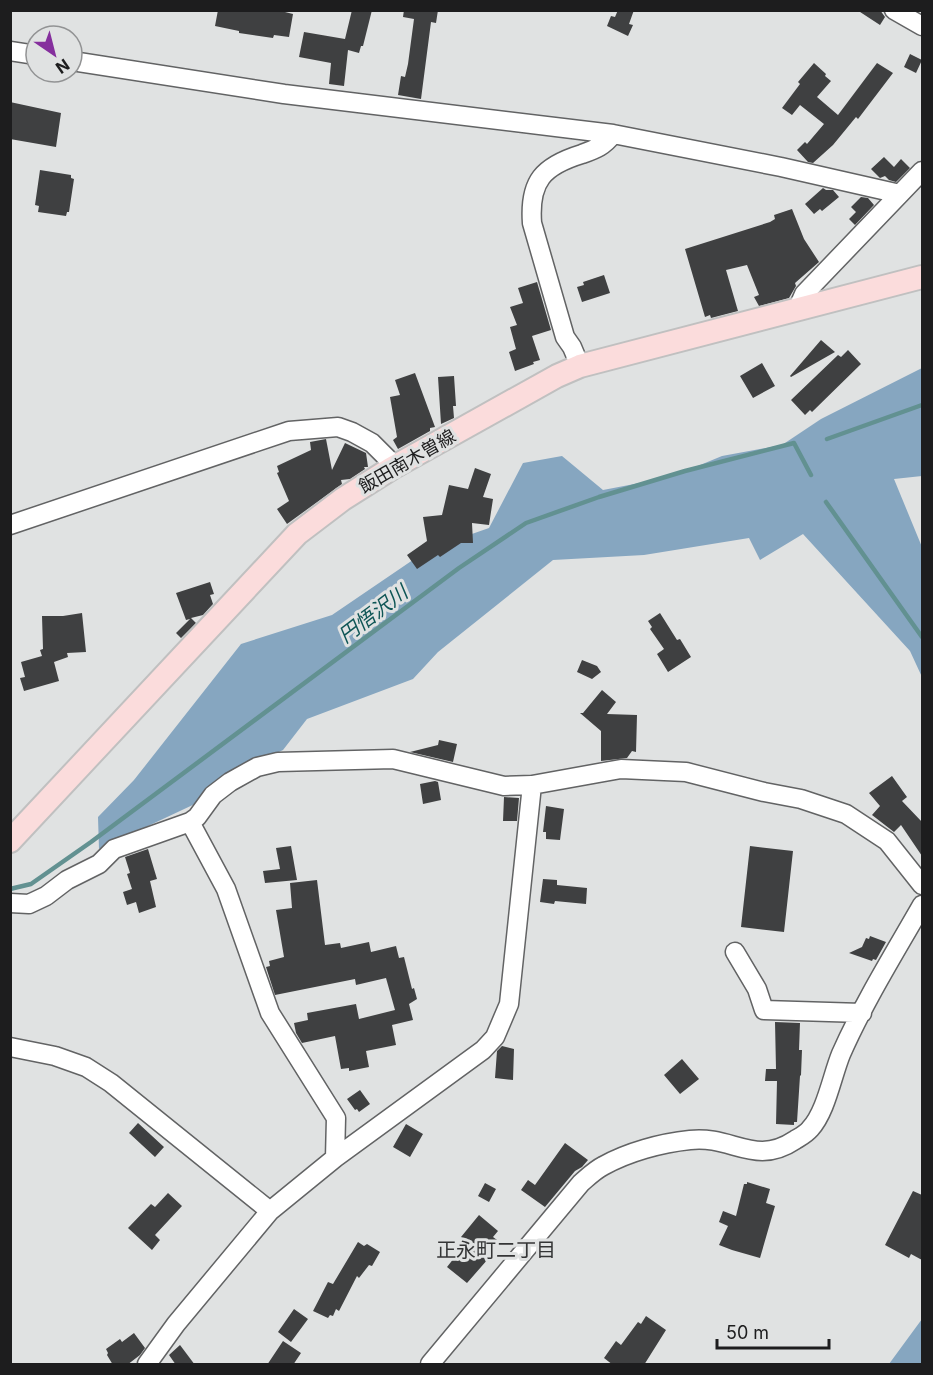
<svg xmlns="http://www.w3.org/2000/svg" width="933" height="1375" font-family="Inter,'Noto Sans JP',sans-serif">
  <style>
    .forest { fill: #86a6c0 }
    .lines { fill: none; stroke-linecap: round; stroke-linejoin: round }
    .stream { stroke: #629191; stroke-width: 4.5 }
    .building { fill: #3f4041 }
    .minor-casing { stroke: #626364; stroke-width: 21 }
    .major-casing { stroke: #c0c0c0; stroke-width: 26 }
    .minor { stroke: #fff; stroke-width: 18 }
    .major { stroke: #fbdcdc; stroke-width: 22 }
    .labels { text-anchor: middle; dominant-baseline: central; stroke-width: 6; stroke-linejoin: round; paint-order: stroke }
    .street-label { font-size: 18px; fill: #1d1d1e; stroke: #e0e2e2 }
    .water-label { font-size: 20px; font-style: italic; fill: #0e5555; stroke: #e0e2e2 }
    .neighbourhood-label { font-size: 20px; fill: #343536; stroke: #e0e2e2 }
  </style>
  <rect width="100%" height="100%" fill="#e0e2e2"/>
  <path class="forest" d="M922,368V476L894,479L922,547V677L910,651L803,534L760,560L749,538L644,555L553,560L438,652L413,679L307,719L283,750L243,769L197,803L99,849L98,817L134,780L241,644L332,615L429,549L489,528L523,463L562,456L603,490L671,477L722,456L782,445L821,419Z
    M922,1319V1364H889Z"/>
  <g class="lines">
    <path class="stream" d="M827,439L922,405
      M826,502L922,637
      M10,889L31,884L91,842L459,568L526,523L599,497L685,471L794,443L811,475"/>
  </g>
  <path class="building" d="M218,10H277L293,14L289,37L274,35L273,38L239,33V31L215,26Z
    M352,10H372L363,46H361L359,53L348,50L344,86L329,84L331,63L299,57L304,32L345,39Z
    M404,10H438L436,23L431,22L421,99L398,95L401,76L405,77L408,64L414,19L403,17Z
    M618,10H634L629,24L633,25L628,36L607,26L611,16L615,17Z
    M857,10H880L885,17L880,25Z
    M910,54L922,60L916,73L904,67Z
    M814,63L826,74L825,76L831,81L817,97L838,115L877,63L893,73L858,119L856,117L833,145L813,163L808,162L797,150L805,142L807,144L824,124L800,105L792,115L782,108L800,84L798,82Z
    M10,102L61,113L56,147L10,139Z
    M884,157L894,167L901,159L910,168L896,182L889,180L885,176L880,178L871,169Z
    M40,170L71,175V178L74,179L69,212H67L66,216L38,212L39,206L35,205Z
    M823,188L826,190H833L839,197L822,211L820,209L814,214L805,204Z
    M861,197L868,198L874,205L855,225L849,219L856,212L851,207Z
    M792,209L804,239L819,262L795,283L796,286L789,298L759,306L754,297L759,295L747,265L726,270L738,311L711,318L710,315L705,317L685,249L770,222L775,219L774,215Z
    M604,275L610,293L582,302L577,287L584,285L583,282Z
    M537,282L551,330L532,336L540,360L533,362L534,364L515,371L509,352L516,349L510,327L517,325L510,307L523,303L518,288Z
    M821,340L835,352L791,377L790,376Z
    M848,350L861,364L812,412L810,410L805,415L791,400L838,355L841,357Z
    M762,363L775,386L753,398L740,376Z
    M415,373L435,427L430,428V431L398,449L393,440L397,437L390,397L400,395L395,380Z
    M454,376L456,406H453L454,418L441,424L438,377Z
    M326,439L332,470L345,443L366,453L368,467H364L365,469L350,479L341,480L342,484L287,524L277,509L289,501L277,473L279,472L277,466L311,450L310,442Z
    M475,468L491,474L483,497L493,499L489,525L472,523L473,543H461L440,557L438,555L417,569L407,555L427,541L423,517L442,515L449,485L468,489Z
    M210,582L214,594L210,595L213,604L203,615L191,618L196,623L181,638L176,633L190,619L186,620L176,593Z
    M82,613L86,652L67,653L68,657L54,662L59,681L24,691L20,678L25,677L21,662L42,656L40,650L43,649L42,616H63Z
    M660,613L677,640L680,639L691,657L668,672L657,654L664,649L650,629L652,627L648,621Z
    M582,660L597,666L601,672L592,679L577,672Z
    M602,690L616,702L607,714L637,715L636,752L632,751L627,758L601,761V731L580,713H583Z
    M439,740L457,744L453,762L410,752L438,745Z
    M892,776L907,797L902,801L922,822V856L901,825L894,832L872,815L880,806L869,793Z
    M435,781L438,782L441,800L423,804L420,784Z
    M504,797L519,798L517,821H503Z
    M546,806L564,809L560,840L546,839V832H543Z
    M291,846L297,880L265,883L263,871L280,869L276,848Z
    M750,846L793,851L784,932L741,927Z
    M148,849L157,879L150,881L156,907L139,913L136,902L127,905L123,892L132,889L127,874L130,873L125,857Z
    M543,879L557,880V885L587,888L586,904L555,901L554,904L540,902Z
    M317,880L325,945L340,943L341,948L369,942L371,952L396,946L399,958L404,957L412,989L414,988L417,999L409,1004L413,1020L392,1025L396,1045L366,1051L369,1067L349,1071V1068L341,1069L335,1036L302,1043L296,1033L294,1023L308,1020L307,1013L356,1004L359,1019L395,1010L386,978L356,985L355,979L275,995L266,967L270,966L269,961L284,957L276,910L292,908L290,883Z
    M870,936L886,942L876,960L873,959L872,961L849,953L862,947L866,938L869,939Z
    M775,1022L800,1023L799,1050H802L801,1075L800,1076L797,1122H794V1125L776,1124L777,1081H765L766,1069H776Z
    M502,1046L514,1049L513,1080L495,1078L497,1051Z
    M682,1059L699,1079L680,1094L664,1075Z
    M360,1090L370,1104L359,1112L357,1109L355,1110L347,1099Z
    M138,1123L164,1147L155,1157L129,1133Z
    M406,1124L423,1134L410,1157L393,1147Z
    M565,1143L588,1160L582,1167L575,1171L545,1207L521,1190L528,1180L535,1185Z
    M747,1182L770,1189L766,1203L775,1206L760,1258L732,1250L719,1245L728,1226L719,1222L723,1211L736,1216L744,1184H747Z
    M485,1183L496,1189L489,1202L478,1196Z
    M913,1191L922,1195V1260L911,1254L909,1258L885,1245Z
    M168,1193L182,1206L155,1235L160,1240L152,1250L128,1228L151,1204L155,1207Z
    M479,1215L498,1231L493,1237L497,1240L484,1255L488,1259L467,1283L447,1267L462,1248L459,1245L464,1239L461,1237Z
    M358,1242L364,1246L367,1244L380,1252L372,1266L369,1265L359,1278L357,1276L339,1311L336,1309L333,1316L330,1315L328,1318L313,1311L328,1282L333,1284Z
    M294,1309L308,1319L291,1342L278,1332Z
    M646,1316L666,1330L644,1365H613L604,1358L616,1341L621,1345L638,1322L641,1324Z
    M134,1333L145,1348L140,1355L127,1365H113L107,1355L108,1353L106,1349L120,1339L122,1342Z
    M283,1341L301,1353L293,1365H267Z
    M180,1345L195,1365H176L169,1355Z"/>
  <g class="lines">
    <defs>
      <path id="minor" d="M894,10L922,26
        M10,51L36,55
        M72,61L284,94L613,134L781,167L900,194
        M797,310L804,294L922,171
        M580,366L572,347L565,337L532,223C529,181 543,166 582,154C596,149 604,146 613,134
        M10,525L289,431L338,427L352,432L372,443L388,459L392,468
        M190,822L226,889L270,1013L336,1118L335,1158
        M10,903L29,904L46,896L67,880L99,864L114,849L190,822L197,817L213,795L230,782L257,767L278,762L393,759L504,786L532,785L621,769L686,772L764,792L801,799L846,814L887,841L922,885
        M735,952L757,989L764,1010L862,1013
        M10,1047L55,1056L86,1067L111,1083L270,1211
        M147,1364L176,1324L270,1211L335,1158L483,1050L495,1037L509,1004L532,785
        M430,1364L581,1183C588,1177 595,1170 603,1166C628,1152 661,1143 690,1140C732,1135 755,1167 795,1140C800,1137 806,1134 810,1129C826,1112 832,1076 841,1054C864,1002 894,954 922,905"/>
      <path id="major" d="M10,841L297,534L343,499L392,468L557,376L580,366L922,277"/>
    </defs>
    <use href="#minor" class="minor-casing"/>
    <use href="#major" class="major-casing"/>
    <use href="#minor" class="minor"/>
    <use href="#major" class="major"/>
  </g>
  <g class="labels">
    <g class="street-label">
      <text transform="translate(407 461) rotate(-30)">飯田南木曽線</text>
    </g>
    <g class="water-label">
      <text transform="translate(373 614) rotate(-37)">円悟沢川</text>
    </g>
    <g class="neighbourhood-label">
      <text x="496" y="1250">正永町二丁目</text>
    </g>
  </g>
  <rect width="933" height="1375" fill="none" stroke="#1d1d1e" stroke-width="24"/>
  <g transform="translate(54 54) rotate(145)"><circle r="28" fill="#e0e2e2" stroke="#929394" stroke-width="1.5"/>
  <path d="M0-4.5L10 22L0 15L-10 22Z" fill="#852f9d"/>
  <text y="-9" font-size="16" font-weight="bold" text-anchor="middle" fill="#1d1d1e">N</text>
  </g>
  <path d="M717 1339v9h112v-9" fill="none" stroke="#1d1d1e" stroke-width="3"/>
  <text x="726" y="1339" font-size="18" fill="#1d1d1e" stroke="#e0e2e2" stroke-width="4.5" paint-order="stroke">50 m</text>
</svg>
